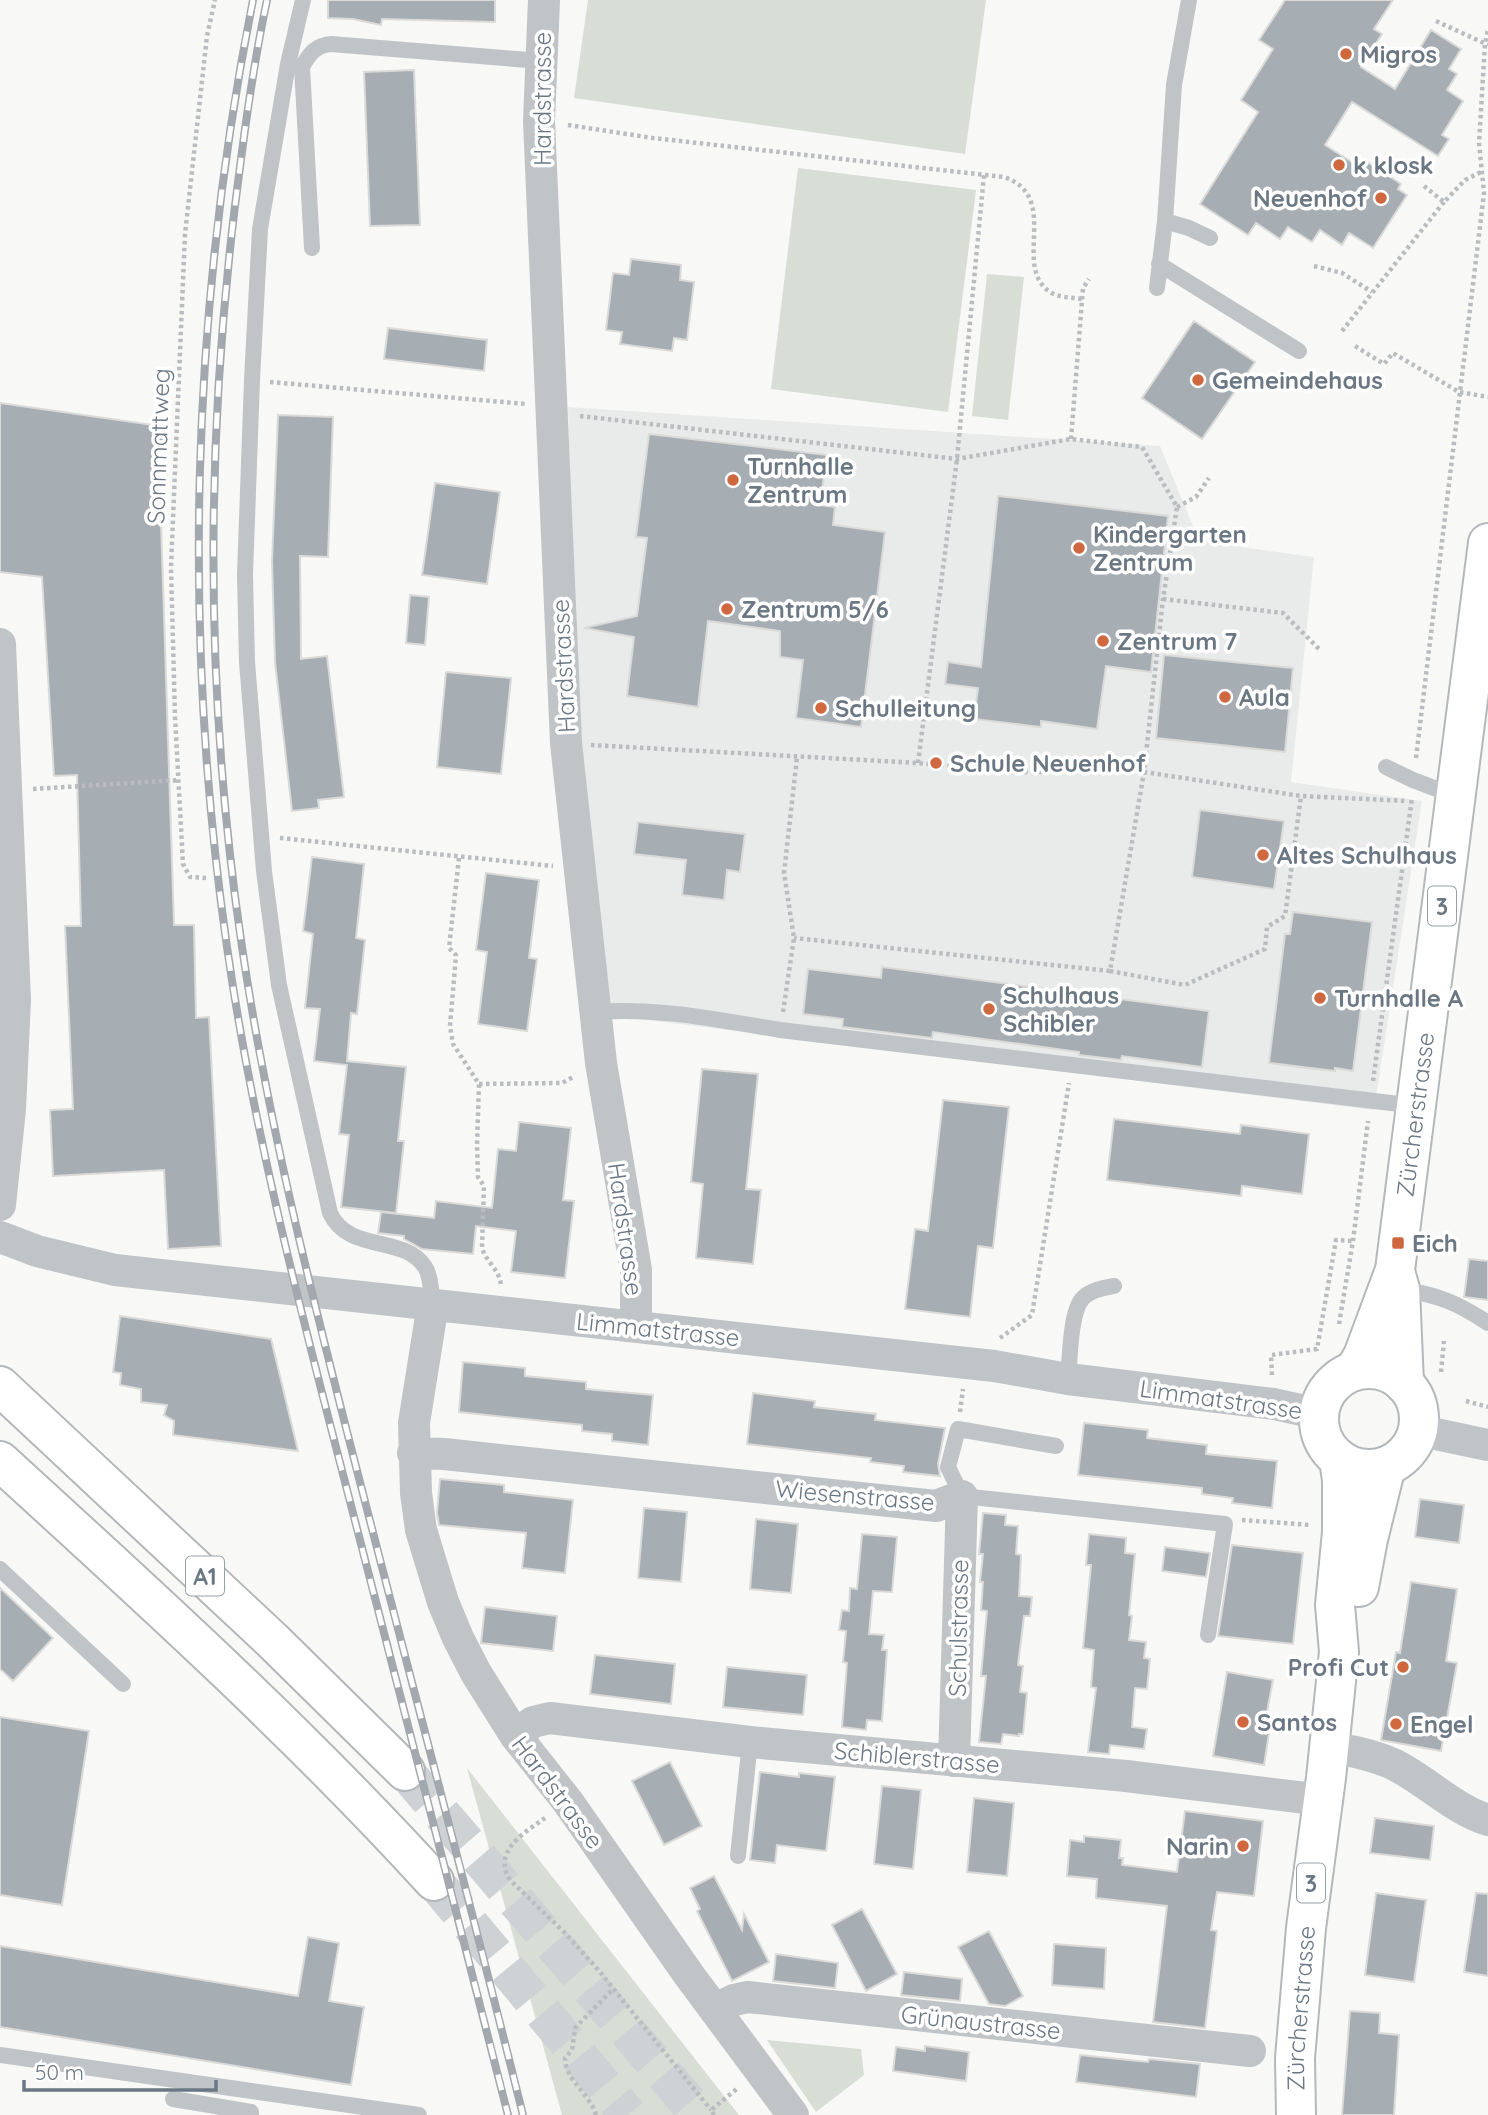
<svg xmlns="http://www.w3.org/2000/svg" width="1488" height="2115" font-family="Quicksand,sans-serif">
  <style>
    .built { fill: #e9eaea }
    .green { fill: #d8ddd6 }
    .building { fill: #a6adb3; stroke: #dadad9; stroke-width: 2 }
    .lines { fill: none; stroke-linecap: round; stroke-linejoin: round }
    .motorway-tunnel { stroke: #ced2d4; stroke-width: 38; stroke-dasharray: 38 19; stroke-linecap: butt }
    .primary-casing { stroke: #b4b8bb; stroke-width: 42 }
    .motorway-casing { stroke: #b4b7ba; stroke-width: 42 }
    .path { stroke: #babdbf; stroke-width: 4.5; stroke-dasharray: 3.5 3.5; stroke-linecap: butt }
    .service { stroke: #c0c4c7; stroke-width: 16 }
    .minor { stroke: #c0c4c7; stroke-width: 32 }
    .primary { stroke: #fff; stroke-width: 38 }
    .motorway { stroke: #fff; stroke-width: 38 }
    .rail-casing { stroke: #a2a8ad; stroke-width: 8 }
    .rail { stroke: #fff; stroke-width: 5; stroke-dasharray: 16; stroke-linecap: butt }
    .poi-dot { fill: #d0683f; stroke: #fff; stroke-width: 2.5 }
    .labels { text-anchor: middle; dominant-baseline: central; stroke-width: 7; stroke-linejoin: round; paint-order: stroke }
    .shield { fill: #fff; stroke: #97a0a9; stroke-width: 2 }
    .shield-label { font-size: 23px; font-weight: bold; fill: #6b7884 }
    .poi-label { font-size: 24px; font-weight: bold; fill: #6b7884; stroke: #fff; text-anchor: start }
    .street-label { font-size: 24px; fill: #6b7884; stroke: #fff }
  </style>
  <rect width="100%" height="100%" fill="#f8f8f6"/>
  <path class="built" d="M568,407L1160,446L1199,541L1314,557L1291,782L1422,801L1374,1110L606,1015L577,744Z"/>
  <path class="green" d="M588,0H986L965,154L574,98Z
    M798,168L976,190L948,412L771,389Z
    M987,274L1024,277L1008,420L972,416Z
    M467,1768L739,2115H562Z
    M767,2040L861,2049L864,2075L816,2112Z"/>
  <path class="building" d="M328,0H495V22L382,19L381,25L353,19L328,18Z
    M1285,0H1393L1374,29L1382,34L1361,67L1395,89L1431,30L1461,49L1449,69L1457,74L1447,90L1463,101L1442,135L1449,139L1438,156L1352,102L1325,145L1358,166L1363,159L1401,184L1398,189L1407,195L1373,248L1349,233L1342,245L1320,230L1312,242L1288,227L1280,239L1256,223L1248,235L1200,204L1258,112L1241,100L1273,49L1259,40Z
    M414,70L420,225L370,226L364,72Z
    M631,259L681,265L680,280L694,282L687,340L674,338L672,351L620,344L622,332L606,330L613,273L629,275Z
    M1194,321L1255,362L1202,439L1142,398Z
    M388,328L487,340L484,371L384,359Z
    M0,403L167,427L151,522L161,523L174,925H194L196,1018L209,1017L221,1246L168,1249L164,1170L53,1176L50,1110L73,1109L65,926H81L77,775L54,776L42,577L0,572Z
    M278,415L333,417L328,557L300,556L301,659L327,656L344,797L318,800L319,808L292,811L275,662L272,561Z
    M649,434L827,455L820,505L835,507L833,525L885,532L861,727L796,718L803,660L780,657V631L708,621L698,707L627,696L634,637L584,628L637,616L647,538L636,537Z
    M435,483L500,492L487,584L422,575Z
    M998,496L1168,516L1151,672L1106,666L1097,729L1041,721V727L974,719L978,688L945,684L948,662L981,667Z
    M410,595L429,597L425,645L406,643Z
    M1164,655L1293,668L1285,752L1156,738Z
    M446,672L511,678L501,774L437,767Z
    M1200,810L1284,821L1274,889L1192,877Z
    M638,822L745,834L740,872L727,870L724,900L682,895L686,860L634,854Z
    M312,857L364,864L356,938L365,940L357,1014L351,1013L347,1061L406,1067L398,1141H404L396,1213L341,1207L349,1135L339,1134L347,1065L314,1061L320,1009L305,1008L313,934L303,931Z
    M486,873L539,880L529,958L537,959L527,1031L478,1024L487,952L476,950Z
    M1293,912L1372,922L1353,1071L1335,1068V1071L1269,1063L1285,934H1290Z
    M882,967L1209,1011L1202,1067L1122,1056L1121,1060L1079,1055V1052L933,1032L932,1038L842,1027L843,1019L803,1014L808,969L881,978Z
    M702,1069L758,1074L746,1189L761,1190L753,1264L696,1258L703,1184L691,1182Z
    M943,1100L1009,1107L993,1248L978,1246L970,1317L905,1309L915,1229L928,1231Z
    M1114,1119L1240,1134L1241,1125L1309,1134L1302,1194L1242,1186L1241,1196L1107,1180Z
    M519,1122L571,1128L563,1200L574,1201L565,1278L511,1272L516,1231L476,1226L473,1254L422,1249L404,1239V1236L378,1233L381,1212L434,1218L436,1201L492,1208L498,1149L516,1151Z
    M1469,1259L1488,1261V1300L1464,1297Z
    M120,1316L271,1339L298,1451L173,1435L174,1421L164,1415L167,1405L141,1402V1389L120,1385L121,1373L113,1372Z
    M463,1362L525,1368V1376L586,1382V1389L653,1395L648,1445L612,1441V1434L582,1431V1425L459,1412Z
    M753,1393L815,1401L814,1407L876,1414L875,1420L945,1428L938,1464L940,1476L903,1472L904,1466L870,1462L871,1458L747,1444Z
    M1084,1423L1148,1430L1147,1438L1207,1445L1206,1454L1277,1461L1272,1508L1232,1503L1233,1498L1202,1494V1488L1078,1475Z
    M440,1479L504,1485V1492L573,1500L565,1573L522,1568L526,1533L439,1525L437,1513Z
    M1420,1499L1464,1505L1459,1543L1415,1537Z
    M644,1508L687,1512L681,1582L638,1578Z
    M983,1513L1006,1515L1005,1525L1018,1526L1016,1554L1021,1555L1019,1596L1032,1597L1030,1616H1024L1018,1665L1023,1666L1020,1692L1027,1693L1023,1734H1019V1736L1003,1734L1001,1744L979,1742L986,1676H981L987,1611L981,1610L983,1582H980L983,1554H979Z
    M756,1519L798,1524L791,1593L750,1589Z
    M862,1534L897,1537L892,1592L873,1591L869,1634L884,1635L882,1650H887L882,1721L867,1720L866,1730L842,1727L847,1663L843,1662L846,1631L839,1630L842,1610L849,1611L850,1588L857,1589Z
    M1089,1534L1126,1538L1125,1553L1135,1554L1129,1615L1132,1616L1129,1640L1146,1642L1144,1658L1150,1659L1147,1689L1135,1688L1132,1727L1147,1729L1144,1749L1110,1745L1109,1754L1088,1752L1096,1688L1091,1687L1094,1650L1083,1648L1091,1565H1086Z
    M1232,1545L1303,1553L1293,1644L1218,1636Z
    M1165,1547L1210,1553L1206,1577L1162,1571Z
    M1411,1582L1457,1589L1446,1661L1457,1663L1441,1751L1381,1740L1396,1652L1400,1653Z
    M0,1588L53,1638L13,1681L0,1669Z
    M485,1607L557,1616L553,1651L481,1643Z
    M595,1655L675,1664L671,1704L590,1694Z
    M727,1667L807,1675L803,1715L723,1707Z
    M1227,1672L1273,1680L1266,1717L1270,1727L1264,1765L1213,1756Z
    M0,1717L89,1731L62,1905L0,1895Z
    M670,1762L702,1826L664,1845L632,1781Z
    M760,1772L799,1777V1773L835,1777L826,1851L777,1845L775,1863L750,1860Z
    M882,1786L921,1790L913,1869L874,1864Z
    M974,1798L1014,1803L1007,1876L967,1872Z
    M1185,1811L1263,1821L1254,1896L1217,1892L1211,1930L1217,1931L1205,2028L1153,2022L1167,1906L1096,1898L1097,1879L1067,1876L1070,1840L1084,1842V1836L1121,1840L1119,1858H1123L1122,1865L1177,1872Z
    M1375,1818L1434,1826L1430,1860L1370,1853Z
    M714,1876L742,1930L744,1914L769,1962L732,1981L697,1911L700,1909L690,1888Z
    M1376,1893L1426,1900L1414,1982L1365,1975Z
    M1476,1893L1488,1894V1976L1464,1972Z
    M862,1909L897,1974L866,1991L832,1925Z
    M989,1931L1023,1996L1005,2006L989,2004L958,1947Z
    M308,1937L339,1943L329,2001L364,2007L351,2085L0,2027V1946L298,1996Z
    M1054,1944L1106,1948L1104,1989L1052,1985Z
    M776,1954L838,1963L835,1988L773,1981Z
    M904,1972L962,1979L960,2001L901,1995Z
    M1350,2011L1380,2013L1379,2033L1399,2035L1394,2115H1342Z
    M925,2046L969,2052L966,2081L893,2071L896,2047L925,2051Z
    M1080,2055L1148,2062L1149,2059L1200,2064L1196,2097L1076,2082Z"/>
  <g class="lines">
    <path class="motorway-tunnel" d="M405,1771L699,2115
      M434,1881L628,2115"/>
    <defs>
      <g id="primary">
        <path d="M1396,1275L1400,1289L1404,1384"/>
        <circle cx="1369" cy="1419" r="50"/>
        <path id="s1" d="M1354,1371L1363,1356L1395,1270L1488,543"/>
        <path d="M1359,1587L1368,1539L1386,1466"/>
        <path id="s2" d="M1296,2115L1295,2058L1306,1928L1326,1778L1339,1652L1335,1605L1342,1532V1480L1339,1459"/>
      </g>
      <path id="motorway" d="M0,1386L273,1641L405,1771
        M0,1461C149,1597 298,1732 434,1881"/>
    </defs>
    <use href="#primary" class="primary-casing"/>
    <use href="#motorway" class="motorway-casing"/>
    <path class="path" d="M1436,21L1488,45
      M568,125L653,138L1004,177C1062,197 1011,266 1050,292C1059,298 1071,297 1082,299
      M1424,186L1444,202L1465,180L1483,171
      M1314,266L1342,273L1372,292
      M1342,331L1444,202
      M1355,346L1384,364L1393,353L1459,392L1488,397
      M270,382L526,404
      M580,416L957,459L1071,439L1142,447L1177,507L1163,599L1144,772L1301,796L1408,801
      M1071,439L1083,288L1089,279
      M1177,507L1196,497L1209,478
      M1163,599L1283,613L1319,649
      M591,745L918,763L1013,772H1144L1110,971L794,938
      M1416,758L1484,193L1479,143L1485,44L1488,29
      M918,763L957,459L984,175
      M33,789L179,780
      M280,838L553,866
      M459,858L449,948L456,955L450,1026L453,1044L479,1084L477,1145L478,1177L484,1186L482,1247C485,1262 501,1270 501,1287
      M206,878L190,877L183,864L175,717L171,568L176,447L185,234L207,36L215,0
      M1110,971L1185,985L1265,949L1267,927L1285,916L1301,796
      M783,1012L794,938L784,873L797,757
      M1373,1081L1412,798
      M479,1084L562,1083L575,1076
      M1339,1324L1353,1241L1368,1121
      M1000,1338L1032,1315L1069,1083
      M1441,1372L1444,1341
      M1272,1375L1271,1355L1317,1349L1336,1240L1353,1241
      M1466,1401L1488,1407
      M960,1412L963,1389
      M1242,1520L1310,1525
      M545,1818C524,1833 492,1851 510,1880L567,1935L600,1972L711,2110
      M596,2115C590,2094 565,2080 565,2058L572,2050L575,2028L613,1989
      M714,2115L711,2110L738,2088"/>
    <path class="service" d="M303,0L288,64L260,229L252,380L245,575L247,662L264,871L279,985L330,1213C349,1254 404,1234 425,1267C431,1276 431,1293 433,1304
      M1165,221L1189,228L1210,238
      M312,248L302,67C309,54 316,45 331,44L540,61
      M1159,264L1299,351
      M1157,288L1165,221L1174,85L1189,0
      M1386,767L1413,780L1455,796
      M595,1012C658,1007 719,1020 780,1030L1416,1106
      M1400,1289C1438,1295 1456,1302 1488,1323
      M1068,1379C1070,1359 1070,1311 1083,1298C1091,1290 1103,1288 1114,1286
      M1056,1446L958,1429L948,1467L962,1496L1225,1524L1208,1635
      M0,1569L123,1684
      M738,1856L750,1742
      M0,2055L419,2115
      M173,2099L251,2112V2115"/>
    <path class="minor" d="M544,0L539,121L566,743L601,1063L636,1270V1327
      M0,644L15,1000L10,1109L0,1205
      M0,1237L37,1251L115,1270L994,1366L1068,1379L1274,1404L1319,1414
      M433,1304L414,1423L416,1493L421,1530L443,1602L458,1638L476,1673L515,1735L568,1802L689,1975L793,2115
      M1417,1430L1488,1445
      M413,1453L444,1454L936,1506L962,1496L954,1761
      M515,1735L533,1722L550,1718L750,1742L1126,1776L1322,1800
      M1330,1747C1352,1751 1373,1755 1393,1764C1426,1780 1453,1809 1488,1820
      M715,2009L734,2000L748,1997L1250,2051"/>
    <use href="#primary" class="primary"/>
    <use href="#motorway" class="motorway"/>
    <defs>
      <path id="rail" d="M253,0C191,312 182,633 227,947C253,1130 300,1308 346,1486C400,1696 455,1905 508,2115
        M267,0C252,71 243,142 234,214C205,458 206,704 242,947C269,1130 315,1308 361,1486C415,1696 471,1905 523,2115"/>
    </defs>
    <use href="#rail" class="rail-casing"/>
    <use href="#rail" class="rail"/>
  </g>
  <g class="poi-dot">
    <circle cx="1346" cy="54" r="7"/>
    <circle cx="1339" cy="165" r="7"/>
    <circle cx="1381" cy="198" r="7"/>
    <circle cx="1198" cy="380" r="7"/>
    <circle cx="733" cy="480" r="7"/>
    <circle cx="1079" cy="548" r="7"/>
    <circle cx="727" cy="609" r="7"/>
    <circle cx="1103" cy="641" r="7"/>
    <circle cx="1225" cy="697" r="7"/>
    <circle cx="821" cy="708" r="7"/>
    <circle cx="936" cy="763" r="7"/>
    <circle cx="1263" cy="855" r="7"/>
    <circle cx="1320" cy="998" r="7"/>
    <circle cx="989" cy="1009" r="7"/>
    <rect x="1391" y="1236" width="14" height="14" rx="3.5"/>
    <circle cx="1403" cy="1667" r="7"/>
    <circle cx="1243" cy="1722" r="7"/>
    <circle cx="1396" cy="1724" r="7"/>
    <circle cx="1243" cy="1846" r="7"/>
  </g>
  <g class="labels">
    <g class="shield">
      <rect x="1428" y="886.5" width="28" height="39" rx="5"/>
      <rect x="186" y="1556.5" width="38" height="39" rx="5"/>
      <rect x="1297" y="1863.5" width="28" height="39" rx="5"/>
    </g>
    <g class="shield-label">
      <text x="1442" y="906">3</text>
      <text x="205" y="1576">A1</text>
      <text x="1311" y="1883">3</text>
    </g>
    <g class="poi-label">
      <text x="1360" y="54">Migros</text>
      <text x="1353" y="165">k klosk</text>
      <text x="1367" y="198" text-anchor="end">Neuenhof</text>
      <text x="1212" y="380">Gemeindehaus</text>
      <text x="747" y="466">Turnhalle<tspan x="747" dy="28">Zentrum</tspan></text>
      <text x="1093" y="534">Kindergarten<tspan x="1093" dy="28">Zentrum</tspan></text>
      <text x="741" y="609">Zentrum 5/6</text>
      <text x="1117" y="641">Zentrum 7</text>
      <text x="1239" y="697">Aula</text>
      <text x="835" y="708">Schulleitung</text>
      <text x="950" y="763">Schule Neuenhof</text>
      <text x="1277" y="855">Altes Schulhaus</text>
      <text x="1003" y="995">Schulhaus<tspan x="1003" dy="28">Schibler</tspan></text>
      <text x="1334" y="998">Turnhalle A</text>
      <text x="1412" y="1243">Eich</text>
      <text x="1389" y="1667" text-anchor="end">Profi Cut</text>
      <text x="1257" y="1722">Santos</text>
      <text x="1410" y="1724">Engel</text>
      <text x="1229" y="1846" text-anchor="end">Narin</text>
    </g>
    <g class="street-label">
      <text transform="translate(542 99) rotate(-90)">Hardstrasse</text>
      <text transform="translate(158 446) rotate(-88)">Sonnmattweg</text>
      <text transform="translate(563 666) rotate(-93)">Hardstrasse</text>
      <text stroke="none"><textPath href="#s1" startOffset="266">Zürcherstrasse</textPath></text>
      <text transform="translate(626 1229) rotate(82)">Hardstrasse</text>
      <text transform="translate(658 1329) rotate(6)">Limmatstrasse</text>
      <text transform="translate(1221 1399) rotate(8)">Limmatstrasse</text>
      <text transform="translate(855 1495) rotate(5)">Wiesenstrasse</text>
      <text transform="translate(958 1628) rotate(-89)">Schulstrasse</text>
      <text transform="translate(917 1757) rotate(5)">Schiblerstrasse</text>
      <text transform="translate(558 1792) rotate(53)">Hardstrasse</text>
      <text stroke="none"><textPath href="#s2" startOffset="107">Zürcherstrasse</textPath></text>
      <text transform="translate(981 2022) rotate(6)">Grünaustrasse</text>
    </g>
  </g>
  <path d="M24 2080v10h192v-10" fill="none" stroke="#6b7884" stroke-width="3.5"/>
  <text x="35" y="2080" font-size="21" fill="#6b7884" stroke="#ffffff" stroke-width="5" paint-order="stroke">50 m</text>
</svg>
